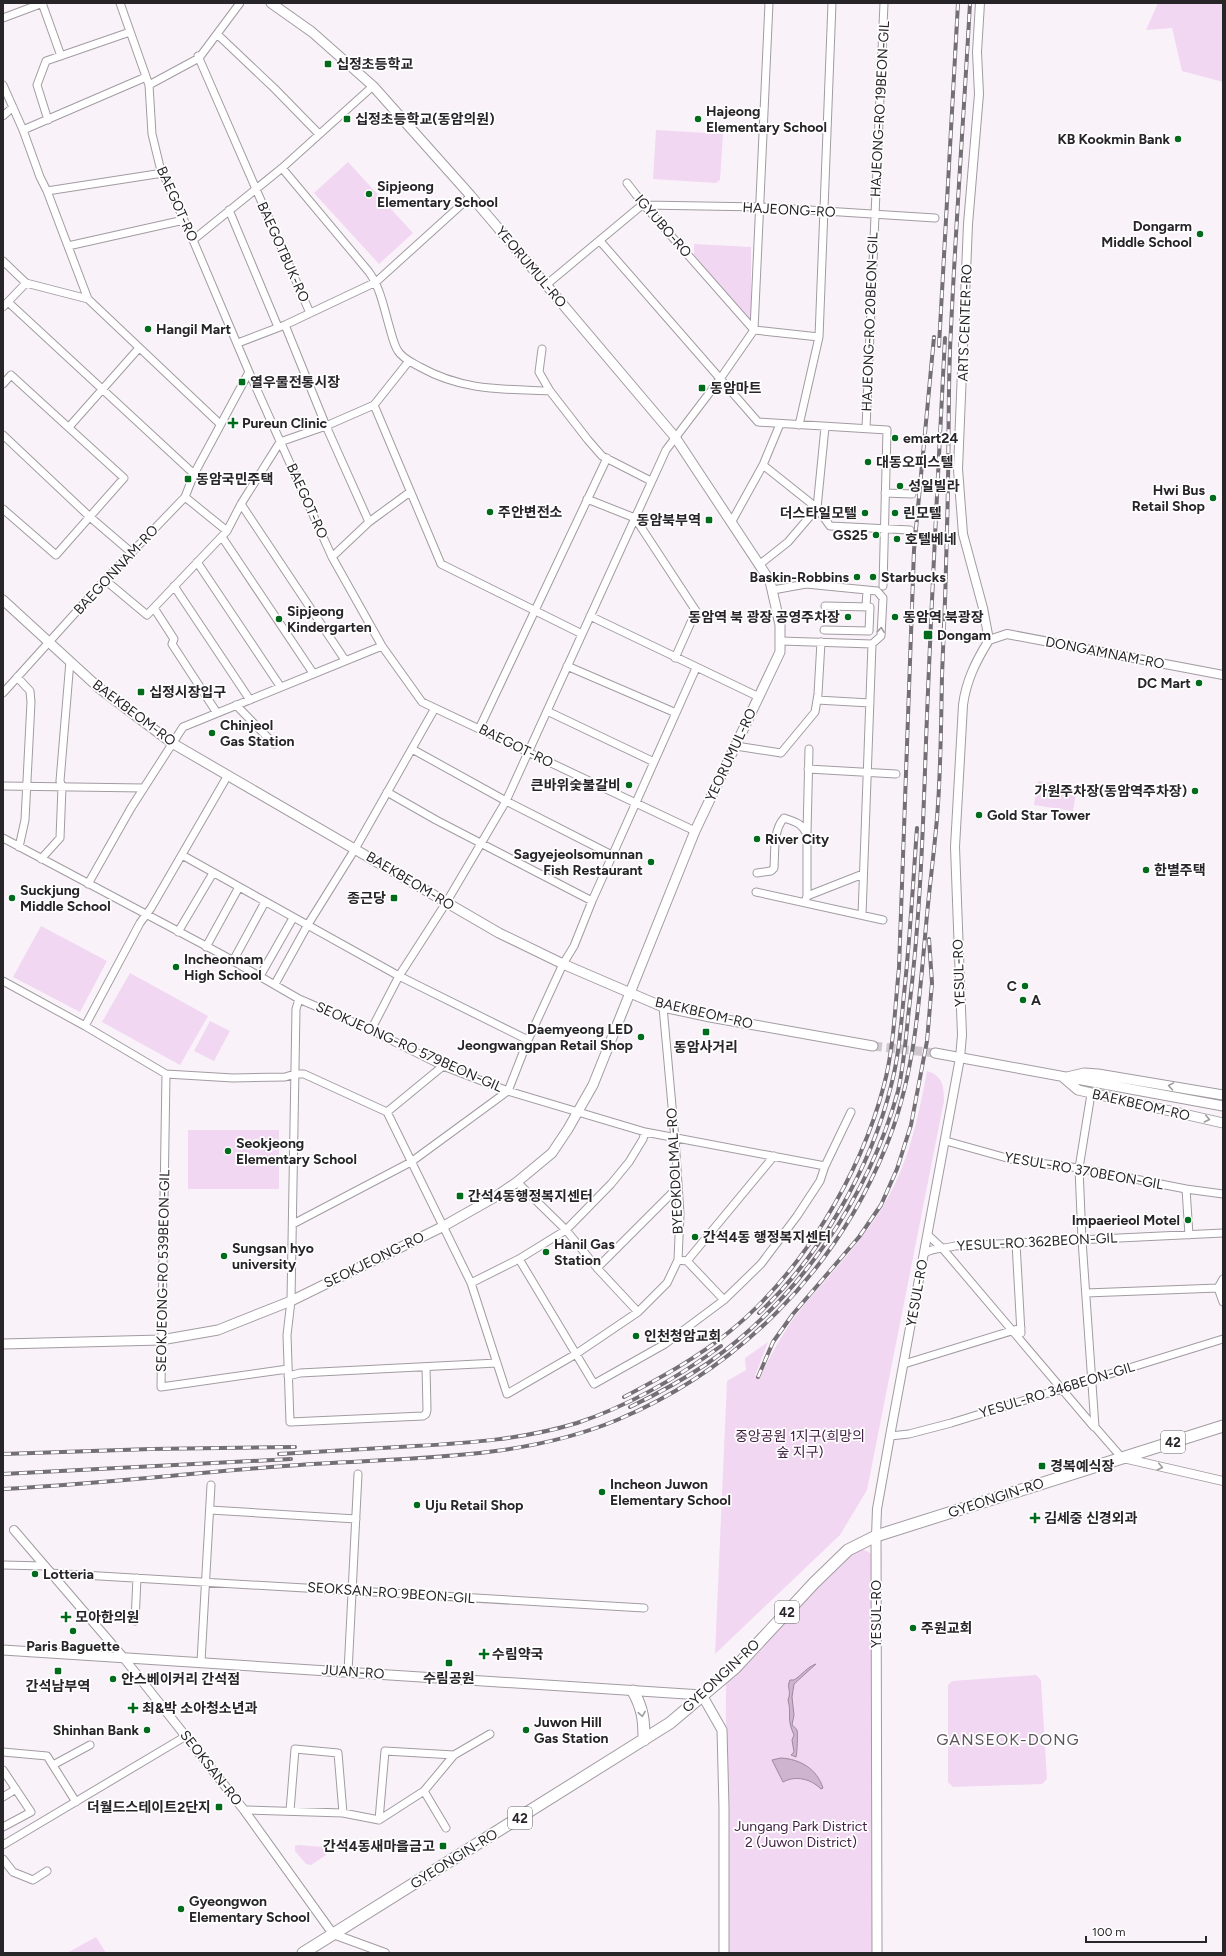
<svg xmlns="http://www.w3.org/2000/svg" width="1226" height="1956" font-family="Figtree,'Noto Sans KR',sans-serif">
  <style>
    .green { fill: #f2d7f2 }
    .water { fill: #ceb4cf; stroke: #9c899d }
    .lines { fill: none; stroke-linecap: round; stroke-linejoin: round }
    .secondary-tunnel { stroke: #cfc9cf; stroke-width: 9; stroke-dasharray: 9 4.5; stroke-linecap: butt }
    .minor-casing { stroke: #a29ca2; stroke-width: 9 }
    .tertiary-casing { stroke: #a29ca2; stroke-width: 10 }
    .secondary-casing { stroke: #a29ca2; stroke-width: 11 }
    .primary-casing { stroke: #a29ca2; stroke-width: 13 }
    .minor { stroke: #fff; stroke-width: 7 }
    .tertiary { stroke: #fff; stroke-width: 8 }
    .secondary { stroke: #fff; stroke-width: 9 }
    .primary { stroke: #fff; stroke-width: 11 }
    .rail-casing { stroke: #746f74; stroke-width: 4 }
    .rail { stroke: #fff; stroke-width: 2.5; stroke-dasharray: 8; stroke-linecap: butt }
    .oneway { stroke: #9e9d9e }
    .poi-dot { fill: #006b1b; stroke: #fff; stroke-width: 1.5 }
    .labels { text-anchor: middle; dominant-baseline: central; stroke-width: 3.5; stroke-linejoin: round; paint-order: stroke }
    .shield { fill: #fff; stroke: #686668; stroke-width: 1 }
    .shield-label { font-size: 13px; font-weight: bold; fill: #282528 }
    .poi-label { font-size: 14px; font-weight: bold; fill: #282528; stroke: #fff; text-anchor: start }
    .street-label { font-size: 14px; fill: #282528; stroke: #fff }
    .park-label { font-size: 14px; fill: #422044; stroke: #fff }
    .quarter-label { font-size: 16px; letter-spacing: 1px; fill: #5c565c; stroke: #fff }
  </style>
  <rect width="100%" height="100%" fill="#f9f2f9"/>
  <path class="green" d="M1158,3H1223V82L1182,71L1172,28L1146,30Z
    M656,130L723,134L720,180L716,183L653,179Z
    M348,162L413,233L379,264L314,193Z
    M694,244L751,247V322L694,255Z
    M1038,781L1077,787L1073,811L1034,805Z
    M41,926L107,961L80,1012L13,977Z
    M130,973L208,1016L180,1065L102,1022Z
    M210,1021L230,1031L214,1061L194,1051Z
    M927,1071C943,1076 944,1086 944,1101L867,1490L840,1535L715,1654L727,1381L746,1370L745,1358L768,1342L755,1376L760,1377C771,1355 782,1334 797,1314C825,1279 858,1247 882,1208C908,1166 918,1119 927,1071Z
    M188,1130H279V1189H188Z
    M861,1549L867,1551L872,1555L877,1953H725L726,1676L848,1550Z
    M1036,1675L1041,1680L1047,1779L1042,1784L953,1787L948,1782V1685L952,1681Z
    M298,1845L324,1847L327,1850L326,1855L311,1865L306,1864L295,1851V1846Z
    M96,1937L106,1953H67Z"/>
  <path class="water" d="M816,1664L794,1684L792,1697L794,1715L792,1725C793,1726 796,1728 797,1730C798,1733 797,1754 796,1757L791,1755L794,1752L792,1740L794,1735C786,1718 792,1715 788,1700C792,1690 786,1688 790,1680H794C802,1675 807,1667 816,1664Z
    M781,1758C800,1759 817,1769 823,1788L821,1789C811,1779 796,1775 783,1782L772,1760Z"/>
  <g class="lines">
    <path class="secondary-tunnel" d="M873,1046L935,1053"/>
    <defs>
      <path id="minor" d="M42,3L61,56
        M120,3L149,85L152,134L160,167L193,240L249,372L332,557L382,646L422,702L695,831
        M3,18L43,3
        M217,34L275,89L319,134
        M198,56L310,313
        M3,85L23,130L40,177L47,191L88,299L220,424
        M149,85L199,58L240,3
        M3,116L13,107
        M48,120L37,85L46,61L130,32
        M23,130L146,77
        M282,168L369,272C381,289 384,309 390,329C392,336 394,345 398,351C403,359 413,363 420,367C463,391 502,389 550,391
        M627,183L644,205L754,330L819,337
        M47,191L163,173
        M644,205L761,207L935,218
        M229,210L278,327
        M193,240L282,168L373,86
        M600,241L758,422L887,430L883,586
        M68,246L184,220
        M3,261L26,283L88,299
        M546,285L642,205
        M8,302L194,474
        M3,307L26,283
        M285,325L326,426L369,522
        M238,343L285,325L376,282L471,196
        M542,349L539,372L550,391L588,440L602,456L651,481
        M3,384L11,375L124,478L56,555L3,509
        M374,405L441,564L582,634
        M799,425L819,337L832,3
        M69,427L139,348
        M866,428L884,3
        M3,435L90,517L132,553
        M763,465L817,508L830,526L910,530
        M885,493L912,494
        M185,497L227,531
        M587,499L635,518L696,611L675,658
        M241,504L345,660
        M732,521L763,465L780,424
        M222,537L313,673
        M332,557L369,522L410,492
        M197,562L280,686
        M759,565L788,542L817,508L825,427
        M105,580L147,615L227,531L241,504L280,442L326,426L374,405L409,361
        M174,586L250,700
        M773,590L806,584L877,591L883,598L881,636L872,644L781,641
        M866,606L867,591
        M154,608L174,639L172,644L217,713
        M590,616L759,697
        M824,630L869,631L870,607L825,606
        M567,666L676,713
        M17,677L30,691L31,702L25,820L19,847
        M3,693L105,580L185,497L194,474L249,372
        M817,700L870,703
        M236,705L274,744
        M547,711L654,762
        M479,729L607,458
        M736,746L781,753L815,712L818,694L821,642
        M412,749L506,801L612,855
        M808,769L896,774
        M3,786L144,788
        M387,792L436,820L592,901
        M807,833L809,749
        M3,838L221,954L299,999L371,1030L443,1066L508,1091L645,1132L825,1166
        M182,855L399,976L528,1040
        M41,859L60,838L62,787L60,781L70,661
        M757,873L771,871L774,868C775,852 773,830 784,818C796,822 802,823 807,835V896
        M88,884L131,808L183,727L382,646
        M756,892L883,920
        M806,899L807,896L863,874
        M862,915L872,644
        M178,932L213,873
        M206,947L239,887
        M233,961L265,902
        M260,976L293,918
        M3,981L85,1026L166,1074L233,1078L285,1077L295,1074H304L387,1112L443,1066
        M275,984L307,926L355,849L435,708
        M299,999L296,1009L291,1301L287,1335L290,1422L423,1416L426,1414L427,1410L426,1367
        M85,1026L140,923L151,908L228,775
        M371,1030L399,976L446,903L506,801L666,450L720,379L754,330L769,3
        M166,1074L161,1387L288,1369
        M1091,1094L1079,1168L1082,1240L1095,1427L1122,1458
        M387,1112L471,1283L507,1394L576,1354L638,1312L667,1283L678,1260L680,1214L675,1139L663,1007
        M946,1141L1014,1160L1079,1168L1186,1189L1223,1194
        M517,1182L566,1230L597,1268L638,1312
        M1186,1189L1189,1235
        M293,1224L411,1162L508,1091L528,1040L563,964L574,946L592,901L696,668
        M928,1235L943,1249L1094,1427
        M1016,1243L1021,1333
        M925,1253C934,1247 944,1249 955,1246L1223,1233
        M519,1259L594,1384L665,1344L724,1300L761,1264L797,1216L820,1181L825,1166L851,1112
        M678,1260L687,1261L774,1156
        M687,1261L724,1300
        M597,1268L678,1187
        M1223,1279L1218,1288L1223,1302
        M471,1283L519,1259L566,1230L611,1184L629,1162L643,1139L645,1132
        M1086,1293L1218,1288
        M904,1364L1021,1328
        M288,1376L300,1373L497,1363
        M890,1436L909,1434L951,1423L1223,1339
        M210,1510L356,1519
        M3,1565L45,1566
        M49,1573L644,1608
        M135,1621L137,1578
        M201,1662L211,1485
        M348,1672L358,1474
        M3,1752L47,1756L76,1802
        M53,1765L90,1745
        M3,1770L31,1812L3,1827
        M424,1791L379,1820L385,1751L454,1755
        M3,1797L16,1789
        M244,1810L343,1813L379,1820
        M290,1811L295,1749L338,1753L343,1813
        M446,1828L424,1791L454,1755L490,1734
        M3,1845L186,1736
        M3,1859L13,1872L33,1880L47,1871"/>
      <path id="tertiary" d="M980,3L977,52L979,94L968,224L958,469L963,534L983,608L989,640
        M989,640L1007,634L1223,675
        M1123,1458L1223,1481
        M14,1530L123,1657L244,1810L333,1934L385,1953
        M876,1536L877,1509L890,1436L960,1058L962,1035L955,847L963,705C966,681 976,661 989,640"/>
      <path id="secondary" d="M3,600L99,688L172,743L499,933L563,964L663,1007L710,1017L873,1046
        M935,1053L1223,1106
        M1067,1077L1084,1073L1098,1074L1223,1095
        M1064,1078L1078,1090L1223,1123
        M3,1344L161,1340L218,1330L291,1301L442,1227L495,1197L517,1182L552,1153L568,1129L593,1085L695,831L780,652V625L770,581L675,437L471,196L373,86L312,32L271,3
        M876,1536L877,1953
        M3,1650L702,1695L722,1730L724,1808V1953"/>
      <path id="primary" d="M633,1691C643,1709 644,1720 644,1740
        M303,1953L670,1723L735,1668L814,1583L848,1550L876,1536L1223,1426"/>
    </defs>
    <use href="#minor" class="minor-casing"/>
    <use href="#tertiary" class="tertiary-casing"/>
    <use href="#secondary" class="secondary-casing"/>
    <use href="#primary" class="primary-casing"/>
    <use href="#minor" class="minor"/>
    <use href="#tertiary" class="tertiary"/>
    <use href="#secondary" class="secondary"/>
    <use href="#primary" class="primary"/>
    <defs>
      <path id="rail" d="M939,346L958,3
        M759,1313C820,1256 871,1168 891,1086C899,1056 901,1025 904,994C910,939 913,883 917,828
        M758,1377L773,1342L793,1314L859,1237L881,1205L897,1169L911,1125L927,1041L932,983L929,939
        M624,1397C660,1378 697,1358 729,1332C802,1273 861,1174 884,1085C894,1047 895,1006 899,968L914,550L934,337
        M630,1407C657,1394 683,1380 708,1363C798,1300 869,1197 898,1091C904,1065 906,1035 909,1009C920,920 923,831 926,742C931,607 938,473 945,338
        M3,1454L151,1449L295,1447
        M279,1454C325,1451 370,1449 415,1446C470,1443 525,1439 577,1423C628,1406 677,1378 721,1346
        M3,1474L291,1459
        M3,1489C97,1484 191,1473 285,1466C394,1457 514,1463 617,1420C739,1369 835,1271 885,1149C915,1078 919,1001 926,926C929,890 934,854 937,818C941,771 941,723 942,676C945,611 947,546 948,481C949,430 948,379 951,329C956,220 964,112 970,3"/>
    </defs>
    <use href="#rail" class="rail-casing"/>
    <use href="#rail" class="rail"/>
  </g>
  <defs><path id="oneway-chevron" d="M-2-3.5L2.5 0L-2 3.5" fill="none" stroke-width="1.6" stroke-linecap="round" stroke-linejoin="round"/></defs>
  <g class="oneway">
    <use href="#oneway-chevron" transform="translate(881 630) rotate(-84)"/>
    <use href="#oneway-chevron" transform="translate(1171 1086) rotate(-170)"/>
    <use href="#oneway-chevron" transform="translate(1207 1119) rotate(12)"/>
    <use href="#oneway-chevron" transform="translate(1160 1467) rotate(13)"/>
    <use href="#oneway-chevron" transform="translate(642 1714) rotate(81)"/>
  </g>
  <g class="poi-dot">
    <rect x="324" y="60" width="8" height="8" rx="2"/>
    <rect x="343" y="115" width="8" height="8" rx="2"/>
    <circle cx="698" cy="119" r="4"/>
    <circle cx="1178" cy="139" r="4"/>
    <circle cx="369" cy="194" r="4"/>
    <circle cx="1200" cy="234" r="4"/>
    <circle cx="148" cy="329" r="4"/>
    <rect x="238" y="378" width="8" height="8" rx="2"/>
    <rect x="698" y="384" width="8" height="8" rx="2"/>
    <path d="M231 417h4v4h4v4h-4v4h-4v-4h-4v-4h4z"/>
    <circle cx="895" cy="438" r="4"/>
    <circle cx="868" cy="462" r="4"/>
    <rect x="184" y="475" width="8" height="8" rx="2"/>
    <circle cx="900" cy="486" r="4"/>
    <circle cx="1213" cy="498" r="4"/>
    <circle cx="490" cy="512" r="4"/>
    <circle cx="865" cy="513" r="4"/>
    <circle cx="895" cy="513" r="4"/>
    <rect x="705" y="516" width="8" height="8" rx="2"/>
    <circle cx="876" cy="535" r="4"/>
    <circle cx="897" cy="539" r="4"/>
    <circle cx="857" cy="577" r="4"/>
    <circle cx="873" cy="577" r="4"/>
    <circle cx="848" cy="617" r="4"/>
    <circle cx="895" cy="617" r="4"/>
    <circle cx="279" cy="619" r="4"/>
    <rect x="923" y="630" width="10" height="10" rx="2"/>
    <circle cx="1199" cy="683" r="4"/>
    <rect x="137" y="688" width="8" height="8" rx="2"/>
    <circle cx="212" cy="733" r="4"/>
    <circle cx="629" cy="785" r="4"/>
    <circle cx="1195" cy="791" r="4"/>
    <circle cx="979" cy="815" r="4"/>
    <circle cx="757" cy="839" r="4"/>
    <circle cx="651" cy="862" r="4"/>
    <circle cx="1146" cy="870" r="4"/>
    <circle cx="12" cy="898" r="4"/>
    <rect x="390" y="894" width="8" height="8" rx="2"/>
    <circle cx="176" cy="967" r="4"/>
    <circle cx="1025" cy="986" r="4"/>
    <circle cx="1023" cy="1000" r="4"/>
    <rect x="702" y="1028" width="8" height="8" rx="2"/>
    <circle cx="641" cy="1037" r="4"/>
    <circle cx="228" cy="1151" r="4"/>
    <rect x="456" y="1192" width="8" height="8" rx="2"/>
    <circle cx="1188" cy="1220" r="4"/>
    <circle cx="695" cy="1237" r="4"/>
    <circle cx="546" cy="1252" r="4"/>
    <circle cx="224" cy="1256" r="4"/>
    <circle cx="636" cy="1336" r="4"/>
    <rect x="1038" y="1462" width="8" height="8" rx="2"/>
    <circle cx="602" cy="1492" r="4"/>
    <circle cx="417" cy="1505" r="4"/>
    <path d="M1033 1512h4v4h4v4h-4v4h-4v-4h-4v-4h4z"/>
    <circle cx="35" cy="1574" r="4"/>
    <path d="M64 1611h4v4h4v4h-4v4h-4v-4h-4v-4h4z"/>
    <circle cx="913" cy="1628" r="4"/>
    <circle cx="73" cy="1631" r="4"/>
    <path d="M482 1648h4v4h4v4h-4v4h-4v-4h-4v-4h4z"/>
    <rect x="445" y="1659" width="8" height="8" rx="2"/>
    <rect x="54" y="1667" width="8" height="8" rx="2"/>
    <circle cx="113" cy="1679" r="4"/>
    <path d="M131 1702h4v4h4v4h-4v4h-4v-4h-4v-4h4z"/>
    <circle cx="147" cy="1730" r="4"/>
    <circle cx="526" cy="1730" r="4"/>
    <rect x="215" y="1803" width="8" height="8" rx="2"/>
    <rect x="439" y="1842" width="8" height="8" rx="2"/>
    <circle cx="181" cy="1909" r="4"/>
  </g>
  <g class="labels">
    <g class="shield">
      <rect x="1161" y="1431" width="24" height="22" rx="3"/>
      <rect x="775" y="1601" width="24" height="22" rx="3"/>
      <rect x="508" y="1807" width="24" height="22" rx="3"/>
    </g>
    <g class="shield-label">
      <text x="1173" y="1442">42</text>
      <text x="787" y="1612">42</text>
      <text x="520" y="1818">42</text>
    </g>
    <g class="poi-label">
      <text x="336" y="64">십정초등학교</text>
      <text x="706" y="111">Hajeong<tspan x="706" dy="16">Elementary School</tspan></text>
      <text x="355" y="119">십정초등학교(동암의원)</text>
      <text x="1170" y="139" text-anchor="end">KB Kookmin Bank</text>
      <text x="377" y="186">Sipjeong<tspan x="377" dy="16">Elementary School</tspan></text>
      <text x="1192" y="226" text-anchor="end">Dongarm<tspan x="1192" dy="16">Middle School</tspan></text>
      <text x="156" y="329">Hangil Mart</text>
      <text x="250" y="382">열우물전통시장</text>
      <text x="710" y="388">동암마트</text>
      <text x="242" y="423">Pureun Clinic</text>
      <text x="903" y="438">emart24</text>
      <text x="876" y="462">대동오피스텔</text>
      <text x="196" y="479">동암국민주택</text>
      <text x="908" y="486">성일빌라</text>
      <text x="1205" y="490" text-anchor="end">Hwi Bus<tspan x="1205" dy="16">Retail Shop</tspan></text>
      <text x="498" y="512">주안변전소</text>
      <text x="857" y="513" text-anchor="end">더스타일모텔</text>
      <text x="903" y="513">린모텔</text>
      <text x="701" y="520" text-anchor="end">동암북부역</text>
      <text x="868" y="535" text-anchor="end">GS25</text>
      <text x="905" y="539">호텔베네</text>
      <text x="849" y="577" text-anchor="end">Baskin-Robbins</text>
      <text x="881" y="577">Starbucks</text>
      <text x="287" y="611">Sipjeong<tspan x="287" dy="16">Kindergarten</tspan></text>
      <text x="840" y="617" text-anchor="end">동암역 북 광장 공영주차장</text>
      <text x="903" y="617">동암역 북광장</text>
      <text x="937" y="635">Dongam</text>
      <text x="1191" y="683" text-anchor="end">DC Mart</text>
      <text x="149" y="692">십정시장입구</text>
      <text x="220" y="725">Chinjeol<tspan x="220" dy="16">Gas Station</tspan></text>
      <text x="621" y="785" text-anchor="end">큰바위숯불갈비</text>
      <text x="1187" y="791" text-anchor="end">가원주차장(동암역주차장)</text>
      <text x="987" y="815">Gold Star Tower</text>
      <text x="765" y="839">River City</text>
      <text x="643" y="854" text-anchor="end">Sagyejeolsomunnan<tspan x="643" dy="16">Fish Restaurant</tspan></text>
      <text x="1154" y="870">한별주택</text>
      <text x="20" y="890">Suckjung<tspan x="20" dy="16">Middle School</tspan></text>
      <text x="386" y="898" text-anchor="end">종근당</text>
      <text x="184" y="959">Incheonnam<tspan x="184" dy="16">High School</tspan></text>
      <text x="1017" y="986" text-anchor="end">C</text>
      <text x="1031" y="1000">A</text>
      <text x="633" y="1029" text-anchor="end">Daemyeong LED<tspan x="633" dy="16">Jeongwangpan Retail Shop</tspan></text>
      <text x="706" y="1047" text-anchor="middle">동암사거리</text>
      <text x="236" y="1143">Seokjeong<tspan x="236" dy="16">Elementary School</tspan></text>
      <text x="468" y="1196">간석4동행정복지센터</text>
      <text x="1180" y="1220" text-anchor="end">Impaerieol Motel</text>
      <text x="703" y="1237">간석4동 행정복지센터</text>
      <text x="554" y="1244">Hanil Gas<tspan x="554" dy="16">Station</tspan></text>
      <text x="232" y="1248">Sungsan hyo<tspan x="232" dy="16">university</tspan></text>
      <text x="644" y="1336">인천청암교회</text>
      <text x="1050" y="1466">경복예식장</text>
      <text x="610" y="1484">Incheon Juwon<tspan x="610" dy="16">Elementary School</tspan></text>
      <text x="425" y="1505">Uju Retail Shop</text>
      <text x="1044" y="1518">김세중 신경외과</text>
      <text x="43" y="1574">Lotteria</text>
      <text x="75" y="1617">모아한의원</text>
      <text x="921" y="1628">주원교회</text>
      <text x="73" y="1646" text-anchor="middle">Paris Baguette</text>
      <text x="492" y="1654">수림약국</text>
      <text x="449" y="1678" text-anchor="middle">수림공원</text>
      <text x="121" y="1679">안스베이커리 간석점</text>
      <text x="58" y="1686" text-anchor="middle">간석남부역</text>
      <text x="142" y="1708">최&amp;박 소아청소년과</text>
      <text x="534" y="1722">Juwon Hill<tspan x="534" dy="16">Gas Station</tspan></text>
      <text x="139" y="1730" text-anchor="end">Shinhan Bank</text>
      <text x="211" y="1807" text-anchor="end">더월드스테이트2단지</text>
      <text x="435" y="1846" text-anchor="end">간석4동새마을금고</text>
      <text x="189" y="1901">Gyeongwon<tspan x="189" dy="16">Elementary School</tspan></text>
    </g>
    <g class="street-label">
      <text transform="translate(880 109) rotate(-87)">HAJEONG-RO 19BEON-GIL</text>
      <text transform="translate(177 204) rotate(66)">BAEGOT-RO</text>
      <text transform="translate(789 210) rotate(3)">HAJEONG-RO</text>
      <text transform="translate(663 226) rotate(49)">IGYUBO-RO</text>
      <text transform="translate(283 252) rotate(66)">BAEGOTBUK-RO</text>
      <text transform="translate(531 267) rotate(50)">YEORUMUL-RO</text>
      <text transform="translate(870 322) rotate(-88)">HAJEONG-RO 20BEON-GIL</text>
      <text transform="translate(965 323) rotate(-88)">ARTS CENTER-RO</text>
      <text transform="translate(307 501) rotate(66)">BAEGOT-RO</text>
      <text transform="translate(116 570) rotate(-47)">BAEGONNAM-RO</text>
      <text transform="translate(1105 653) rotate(11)">DONGAMNAM-RO</text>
      <text transform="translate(134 713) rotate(37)">BAEKBEOM-RO</text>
      <text transform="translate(516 746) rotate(26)">BAEGOT-RO</text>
      <text transform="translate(731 755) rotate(-65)">YEORUMUL-RO</text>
      <text transform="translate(410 881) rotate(31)">BAEKBEOM-RO</text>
      <text transform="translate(959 973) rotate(-92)">YESUL-RO</text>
      <text transform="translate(704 1013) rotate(13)">BAEKBEOM-RO</text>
      <text transform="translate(409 1047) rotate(24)">SEOKJEONG-RO 579BEON-GIL</text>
      <text transform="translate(1141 1105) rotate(13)">BAEKBEOM-RO</text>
      <text transform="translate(675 1171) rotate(-93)">BYEOKDOLMAL-RO</text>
      <text transform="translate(1084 1171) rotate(10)">YESUL-RO 370BEON-GIL</text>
      <text transform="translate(1037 1242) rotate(-3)">YESUL-RO 362BEON-GIL</text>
      <text transform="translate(374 1260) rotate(-26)">SEOKJEONG-RO</text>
      <text transform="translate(163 1271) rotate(-89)">SEOKJEONG-RO 539BEON-GIL</text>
      <text transform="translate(917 1293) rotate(-80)">YESUL-RO</text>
      <text transform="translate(1057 1390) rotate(-17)">YESUL-RO 346BEON-GIL</text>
      <text transform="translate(996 1498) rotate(-18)">GYEONGIN-RO</text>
      <text transform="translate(391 1593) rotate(4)">SEOKSAN-RO 9BEON-GIL</text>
      <text transform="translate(876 1614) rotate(-90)">YESUL-RO</text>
      <text transform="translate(353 1672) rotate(4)">JUAN-RO</text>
      <text transform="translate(721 1676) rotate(-43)">GYEONGIN-RO</text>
      <text transform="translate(211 1768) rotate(52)">SEOKSAN-RO</text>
      <text transform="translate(454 1859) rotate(-32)">GYEONGIN-RO</text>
    </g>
    <g class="park-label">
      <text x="800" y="1436">중앙공원 1지구(희망의<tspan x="800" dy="16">숲 지구)</tspan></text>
      <text x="801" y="1826">Jungang Park District<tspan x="801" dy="16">2 (Juwon District)</tspan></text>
    </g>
    <g class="quarter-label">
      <text x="1008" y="1739">GANSEOK-DONG</text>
    </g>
  </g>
  <rect width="1226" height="1956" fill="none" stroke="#282528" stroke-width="8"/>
  <path d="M1086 1936v6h120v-6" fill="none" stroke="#282528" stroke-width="2"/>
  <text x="1092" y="1936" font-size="12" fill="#282528" stroke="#ffffff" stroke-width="3" paint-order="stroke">100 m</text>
</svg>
